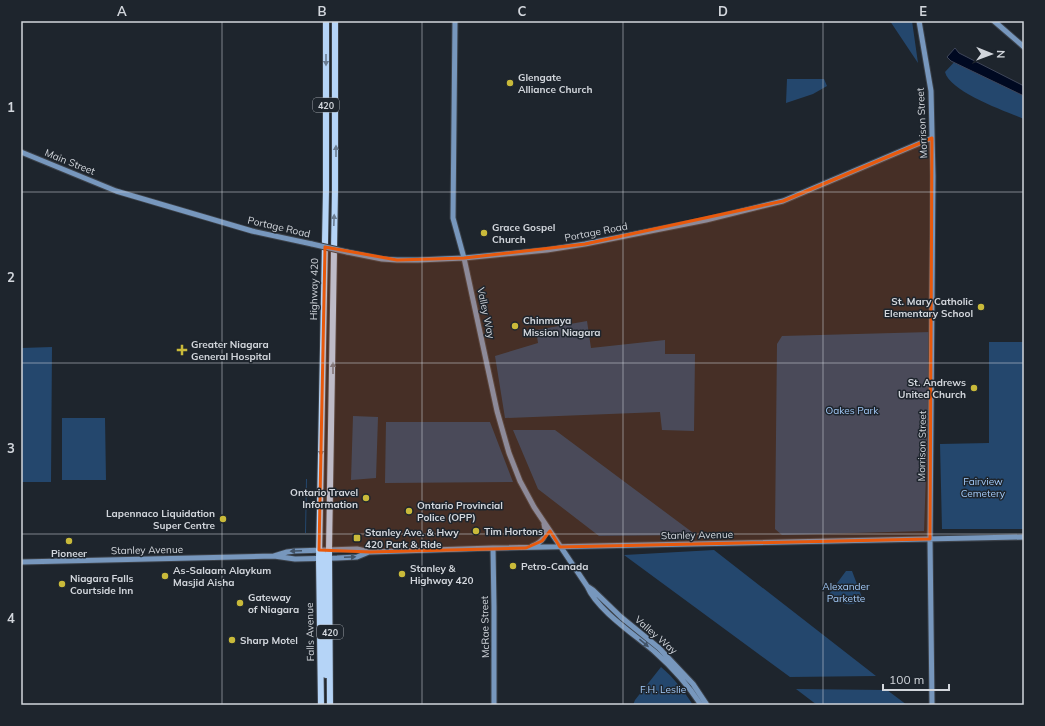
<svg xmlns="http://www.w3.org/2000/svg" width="1045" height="726" font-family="Mulish,sans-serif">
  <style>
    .green { fill: #24476d }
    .water { fill: #000921; stroke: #3f4659 }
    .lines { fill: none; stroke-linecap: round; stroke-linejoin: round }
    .secondary-casing { stroke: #3b4149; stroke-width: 7 }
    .highway-casing { stroke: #3b4149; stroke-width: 8 }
    .secondary { stroke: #7797bd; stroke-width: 5 }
    .highway { stroke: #b5d4f7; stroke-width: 6 }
    .secondary-bridge-casing { stroke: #3b4149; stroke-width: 7; stroke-linecap: butt }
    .secondary-bridge { stroke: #7797bd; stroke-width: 5 }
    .oneway { fill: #6a7c92 }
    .oneway2 { fill: #425367 }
    .marked { fill: #e8590c; fill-opacity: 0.2; stroke: #e8590c; stroke-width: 3; stroke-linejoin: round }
    .grid { fill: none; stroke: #d2d6dc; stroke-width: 1; stroke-opacity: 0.55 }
    .poi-dot { fill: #c9ba3a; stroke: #1e252d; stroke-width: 1.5 }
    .labels { text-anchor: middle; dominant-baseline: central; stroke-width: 3; stroke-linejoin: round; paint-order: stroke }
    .shield { fill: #1e252d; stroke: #9ca1a8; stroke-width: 1 }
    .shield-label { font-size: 9px; font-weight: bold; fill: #d2d6dc }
    .poi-label { font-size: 10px; font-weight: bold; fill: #d2d6dc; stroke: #1e252d; text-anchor: start }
    .street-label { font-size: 10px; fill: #d2d6dc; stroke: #1e252d }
    .park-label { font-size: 10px; fill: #a3caf8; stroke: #1e252d }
    .neatline { fill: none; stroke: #d2d6dc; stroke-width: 1.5 }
    .grid-label { font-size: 13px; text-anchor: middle; font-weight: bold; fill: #d2d6dc }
  </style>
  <rect width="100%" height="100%" fill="#1e252d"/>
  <path class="green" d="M891,21H912L918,63L890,21Z
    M957,59L1024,93V119C1005,111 950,92 945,72Z
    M787,79H824L827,86L813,94L786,103Z
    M587,321L591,348L665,340V354H695L694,431L662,430L660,412L505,418L495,356L538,343L536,330Z
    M931,332L924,531L782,535L775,529L777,344L782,336Z
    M989,342H1024V529H942L940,444L989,443Z
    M52,347L51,482H21V348Z
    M353,416L378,417L376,478L351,480Z
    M62,418H105L106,480H62Z
    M386,422H490L513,482L385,483Z
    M513,430H555L696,535L599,536L538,489Z
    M306,479H307L306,533H305Z
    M714,550L876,676L790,677L624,555Z
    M846,571H852L863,600C847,608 842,604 829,594Z
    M661,667C674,678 684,691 693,705H633L635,700Z
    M796,689L887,690L907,705H817Z"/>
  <path class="water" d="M955,48L959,53L1024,86V96L951,61L947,57Z"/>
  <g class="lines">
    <defs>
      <path id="secondary" d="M455,21L453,218L464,258L497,411L509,453L520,481L534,507L587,586C597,610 635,635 655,652C672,667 688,685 701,705
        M919,21L931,91L933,176L930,539L932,705
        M994,21L1024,47
        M21,152L116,191L252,231L312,244
        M347,252L382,259L397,260H418L464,258L547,250L585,244L706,220L783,201L932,138
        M532,546C543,542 547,536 544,524
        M493,548L494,607V705
        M274,556L287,552L295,551L357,549L370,552L493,548L1024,537
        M21,562L274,556L295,559L337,558L357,557L369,552
        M587,586L593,590L621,617L659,648L693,684L707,705"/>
      <path id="highway" d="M319,550L323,553L324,558L326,675
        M321,705L319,558L326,190V21
        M330,705L329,550L335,190V21"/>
    </defs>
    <use href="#secondary" class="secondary-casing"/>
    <use href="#highway" class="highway-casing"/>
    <use href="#secondary" class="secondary"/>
    <use href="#highway" class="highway"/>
    <defs>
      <path id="secondary-bridge" d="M312,244L347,252"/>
    </defs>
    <use href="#secondary-bridge" class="secondary-bridge-casing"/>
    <use href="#secondary-bridge" class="secondary-bridge"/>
  </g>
  <defs><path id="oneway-solid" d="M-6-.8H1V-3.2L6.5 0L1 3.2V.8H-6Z"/></defs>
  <g class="oneway">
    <use href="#oneway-solid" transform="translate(326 60) rotate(90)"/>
    <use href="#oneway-solid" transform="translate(336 151) rotate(-90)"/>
    <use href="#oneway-solid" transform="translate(334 220) rotate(-88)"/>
    <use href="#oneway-solid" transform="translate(333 368) rotate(-90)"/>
    <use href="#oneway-solid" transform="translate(321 450) rotate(91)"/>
  </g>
  <g class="oneway2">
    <use href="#oneway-solid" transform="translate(296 551) rotate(177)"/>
    <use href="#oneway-solid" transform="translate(350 557) rotate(-3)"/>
    <use href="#oneway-solid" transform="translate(644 643) rotate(40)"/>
  </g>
  <path class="marked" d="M932,138L930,539L560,547L550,531L542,541L526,548L370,552L319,550L325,247L397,260L464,258L585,244L783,201Z"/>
  <path class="grid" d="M222,21V705M422,21V705M623,21V705M823,21V705M21,192H1024M21,363H1024M21,534H1024"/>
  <g class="poi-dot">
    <circle cx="510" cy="83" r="4"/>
    <circle cx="484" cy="233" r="4"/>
    <circle cx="981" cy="307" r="4"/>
    <circle cx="515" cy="326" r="4"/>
    <path d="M180 344h4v4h4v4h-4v4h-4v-4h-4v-4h4z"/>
    <circle cx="974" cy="388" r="4"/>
    <circle cx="366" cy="498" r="4"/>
    <circle cx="409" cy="511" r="4"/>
    <circle cx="223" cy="519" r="4"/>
    <circle cx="476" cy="531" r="4"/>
    <rect x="353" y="534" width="8" height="8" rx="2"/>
    <circle cx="69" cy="541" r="4"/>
    <circle cx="513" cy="566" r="4"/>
    <circle cx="402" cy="574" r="4"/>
    <circle cx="165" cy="576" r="4"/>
    <circle cx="62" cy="584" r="4"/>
    <circle cx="240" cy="603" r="4"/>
    <circle cx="232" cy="640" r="4"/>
  </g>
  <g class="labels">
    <g class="shield">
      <rect x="313" y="98" width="26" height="14" rx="3"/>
      <rect x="317" y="625" width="26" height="14" rx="3"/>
    </g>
    <g class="shield-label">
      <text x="326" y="105">420</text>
      <text x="330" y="632">420</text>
    </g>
    <g class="poi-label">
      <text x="518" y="77">Glengate<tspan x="518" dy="12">Alliance Church</tspan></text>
      <text x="492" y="227">Grace Gospel<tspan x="492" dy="12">Church</tspan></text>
      <text x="973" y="301" text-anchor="end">St. Mary Catholic<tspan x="973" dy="12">Elementary School</tspan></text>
      <text x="523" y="320">Chinmaya<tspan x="523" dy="12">Mission Niagara</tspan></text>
      <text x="191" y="344">Greater Niagara<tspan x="191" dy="12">General Hospital</tspan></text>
      <text x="966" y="382" text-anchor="end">St. Andrews<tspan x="966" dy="12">United Church</tspan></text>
      <text x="358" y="492" text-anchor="end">Ontario Travel<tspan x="358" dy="12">Information</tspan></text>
      <text x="417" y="505">Ontario Provincial<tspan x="417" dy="12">Police (OPP)</tspan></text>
      <text x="215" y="513" text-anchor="end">Lapennaco Liquidation<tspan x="215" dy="12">Super Centre</tspan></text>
      <text x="484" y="531">Tim Hortons</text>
      <text x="365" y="532">Stanley Ave. &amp; Hwy<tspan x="365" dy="12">420 Park &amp; Ride</tspan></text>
      <text x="69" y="553" text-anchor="middle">Pioneer</text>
      <text x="521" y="566">Petro-Canada</text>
      <text x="410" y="568">Stanley &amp;<tspan x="410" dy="12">Highway 420</tspan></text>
      <text x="173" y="570">As-Salaam Alaykum<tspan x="173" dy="12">Masjid Aisha</tspan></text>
      <text x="70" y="578">Niagara Falls<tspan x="70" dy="12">Courtside Inn</tspan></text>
      <text x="248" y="597">Gateway<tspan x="248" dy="12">of Niagara</tspan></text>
      <text x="240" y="640">Sharp Motel</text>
    </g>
    <g class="street-label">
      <text transform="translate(922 123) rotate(-93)">Morrison Street</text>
      <text transform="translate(70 162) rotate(22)">Main Street</text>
      <text transform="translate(279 227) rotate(13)">Portage Road</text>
      <text transform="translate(596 232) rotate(-11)">Portage Road</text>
      <text transform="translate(314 289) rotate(-89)">Highway 420</text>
      <text transform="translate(486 313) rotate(78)">Valley Way</text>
      <text transform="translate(922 446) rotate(-89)">Morrison Street</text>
      <text transform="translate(697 535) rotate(-1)">Stanley Avenue</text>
      <text transform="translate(147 550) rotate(-1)">Stanley Avenue</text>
      <text transform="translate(485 627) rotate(-91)">McRae Street</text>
      <text transform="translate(310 632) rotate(-91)">Falls Avenue</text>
      <text transform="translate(656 635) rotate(41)">Valley Way</text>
    </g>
    <g class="park-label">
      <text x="852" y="410">Oakes Park</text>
      <text x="983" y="481">Fairview<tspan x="983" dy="12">Cemetery</tspan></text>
      <text x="846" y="586">Alexander<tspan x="846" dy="12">Parkette</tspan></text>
      <text x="663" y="689">F.H. Leslie</text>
    </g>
  </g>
  <rect width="1045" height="726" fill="none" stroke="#1e252d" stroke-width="44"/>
  <g transform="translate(991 54) rotate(91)" stroke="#1e252d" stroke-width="3" paint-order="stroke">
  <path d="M0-3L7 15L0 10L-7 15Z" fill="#d2d6dc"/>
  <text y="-6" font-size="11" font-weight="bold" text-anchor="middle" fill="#d2d6dc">N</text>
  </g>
  <path d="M883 684v6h66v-6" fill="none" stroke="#d2d6dc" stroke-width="2"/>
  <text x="889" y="684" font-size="12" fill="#d2d6dc" stroke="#1e252d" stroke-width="3" paint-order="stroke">100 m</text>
  <rect x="22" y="22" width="1001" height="682" class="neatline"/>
  <g class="grid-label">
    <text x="122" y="16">A</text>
    <text x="322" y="16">B</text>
    <text x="522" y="16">C</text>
    <text x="723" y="16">D</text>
    <text x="923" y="16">E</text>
    <text x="11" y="112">1</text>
    <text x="11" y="282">2</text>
    <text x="11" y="453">3</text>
    <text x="11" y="623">4</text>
  </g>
</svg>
